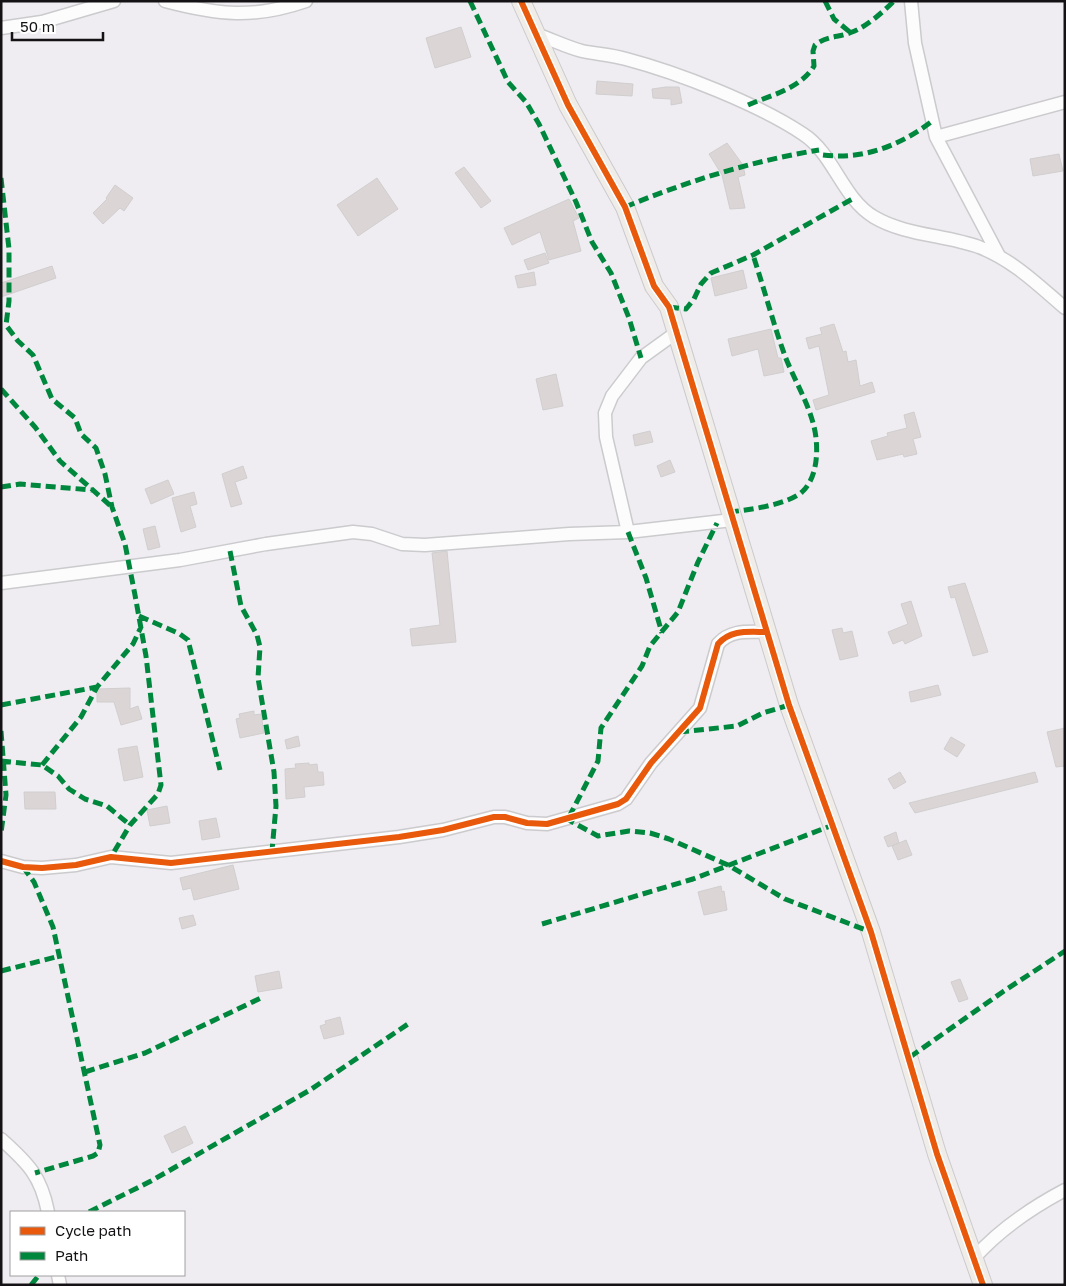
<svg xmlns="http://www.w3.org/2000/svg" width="1066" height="1286" font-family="'Golos Text',sans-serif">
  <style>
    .building { fill: #dcd5d5; stroke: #d0cecf }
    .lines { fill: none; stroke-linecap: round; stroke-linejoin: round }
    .street-casing { stroke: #cbcacd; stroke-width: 15 }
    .secondary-casing { stroke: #cbcacd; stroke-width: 20 }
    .street { stroke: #fdfcfd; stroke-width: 12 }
    .secondary { stroke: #f0ede9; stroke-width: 18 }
    .quiet { stroke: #00873e; stroke-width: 5; stroke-dasharray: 10 5; stroke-linecap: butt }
    .cycleway-casing { stroke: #fff; stroke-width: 9 }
    .cycleway { stroke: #e8590c; stroke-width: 6 }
  </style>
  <rect width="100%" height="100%" fill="#efedf1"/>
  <path class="building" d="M461,27L471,57L435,68L426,38Z
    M597,81L633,84L632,96L596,94Z
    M666,87H679L682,103L671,105V99L653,98L652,89Z
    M727,143L743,165L745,175L738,177L745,208L730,209L722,175L709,154Z
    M1059,154L1063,171L1033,176L1030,159Z
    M464,167L491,201L481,208L455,173Z
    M377,178L398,209L358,236L337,205Z
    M115,185L133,198L124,211L120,208L103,224L93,213L107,199L106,198Z
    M569,199L579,218L573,221L581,251L549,260L540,232L512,245L504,228Z
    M545,253L549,263L528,270L524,260Z
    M52,266L56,278L1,297V283Z
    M743,270L747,288L715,296L711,278Z
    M534,272L536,285L518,288L515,276Z
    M834,324L843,352L846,351L848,362L856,360L860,386L872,382L875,392L816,410L813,400L829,395L819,346L809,349L806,338L822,334L820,328Z
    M771,329L778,358H781L784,372L764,376L758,349L732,356L728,339Z
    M556,374L563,406L543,410L536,379Z
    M914,412L921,437L913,439L917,454L904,457L903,454L877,460L871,441L888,436L887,433L907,428L904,415Z
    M650,431L653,442L635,446L633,435Z
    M670,460L675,472L661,477L657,466Z
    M243,466L247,478L235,482L242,504L231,507L222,474Z
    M168,480L174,494L151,504L145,489Z
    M194,492L197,504L190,506L196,527L181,532L172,498Z
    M155,526L160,547L148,550L143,529Z
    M447,551L456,642L412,646L410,629L440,625L432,553Z
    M965,583L988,652L973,656L955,597L951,598L948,587Z
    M911,601L922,636L905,644L903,640L893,644L888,632L908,624L901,604Z
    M842,628L843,633L852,631L858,656L840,660L832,630Z
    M938,685L941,695L911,702L909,692Z
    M130,688V709L138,706L142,719L121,725L114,702H97V689Z
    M254,711V715L261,714L264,733L240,738L236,719L240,718L239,714Z
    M1065,728V766L1056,767L1047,732Z
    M298,736L300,746L287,749L285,740Z
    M951,737L965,745L957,757L944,749Z
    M137,746L143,777L124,781L118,749Z
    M309,763V765L317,764L318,772H323L324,785L304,787L305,797L286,799L285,769L296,768L295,764Z
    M900,772L906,782L894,789L888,779Z
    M1035,772L1038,782L915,813L909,803Z
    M24,792H55L56,809H25Z
    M167,806L170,823L150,826L147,810Z
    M216,818L220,837L202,840L199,821Z
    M896,832L899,843L888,847L884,837Z
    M906,840L912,855L898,860L892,846Z
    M233,865L239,889L194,900L191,888L183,890L180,878Z
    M721,886L722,892L724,891L727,910L704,915L698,892Z
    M193,915L196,925L182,929L179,918Z
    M279,971L282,988L258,992L255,976Z
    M960,979L968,999L959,1002L951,982Z
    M340,1017L344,1034L324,1039L320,1026L326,1024L325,1021Z
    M185,1126L193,1143L172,1153L164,1136Z"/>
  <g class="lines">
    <defs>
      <path id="street" d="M165,1C218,15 254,19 306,1
        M911,1L915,43L936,137L999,256
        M1,28L42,22L114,1
        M535,34C551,39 566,47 582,51C596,54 612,55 626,59C679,73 758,104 803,134C834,154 842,198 874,217C904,235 945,235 979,247C1013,260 1038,285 1065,308
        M936,137L1065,102
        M628,532L606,437L605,413L612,396L641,358L677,332
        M1,583L180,560L266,544L353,532L372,534L402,544L425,545L569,534L628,532L732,520
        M1,861L23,867L42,868L76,865L111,857L171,863L399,837L443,830L494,817H505L527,823L547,824L618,804L626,799L651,763L700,708L718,644C731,629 749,632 767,632
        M1,1139C28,1163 41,1176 48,1212
        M974,1258C1000,1229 1031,1208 1065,1190
        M58,1275L60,1285"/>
      <path id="secondary" d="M521,1L568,105L625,207L654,286L669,307L789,705L871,932L937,1154L983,1285"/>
    </defs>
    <use href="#street" class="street-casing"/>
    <use href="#secondary" class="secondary-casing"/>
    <use href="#street" class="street"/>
    <use href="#secondary" class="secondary"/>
    <path class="quiet" d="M470,1L508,82L526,102L539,124L576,202L592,242L611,273L629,318L641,358
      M825,1L834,19L851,33
      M748,105C771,95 800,89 814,66L813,51L815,45C828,35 839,38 852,32C866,27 883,12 894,1
      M823,155C863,160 899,146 931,122
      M1,178L9,249V301L6,325L18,341L33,355L52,399L75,418L81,434L96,448L105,474L112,507L125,544L135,595L146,656L161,785L158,794L130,825L111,857
      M625,207C688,181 752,161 819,150
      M669,307L686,309L694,299L701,284L711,273L753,255L854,198
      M1,389L35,427L60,461L112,507
      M1,487L20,484L92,490
      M729,512C748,510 787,505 802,492C816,479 818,456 816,438C813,410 795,382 785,356C773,323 764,288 753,255
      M628,532L646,578L662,633
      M230,551L241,606L257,635L260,647L258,678L274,772L276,806L272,851
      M139,616L180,634L188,640L220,770
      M1,705L97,687
      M1,731L6,795L1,833
      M679,732L737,726L763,713L789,705
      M1,761L42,765L58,776L69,789L85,799L107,806L130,825
      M42,765L81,717L97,687L133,644L141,627
      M569,817L598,761L601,728L642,666L650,646L678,612L698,562L717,523
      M565,818L598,836L629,831L650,833L669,839L728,865L785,899L871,932
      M23,867L34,882L53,927L100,1145L98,1153L93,1156L35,1173
      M542,924L693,879L833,825
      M1,971L60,956
      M910,1057L1004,991L1065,951
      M85,1072L145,1053L261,998
      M89,1212L151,1181L310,1090L408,1024
      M31,1285L39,1275"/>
    <defs>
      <path id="cycleway" d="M521,1L568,105L625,207L654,286L669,307L789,705L871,932L937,1154L983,1285
        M1,861L23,867L42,868L76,865L111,857L171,863L399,837L443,830L494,817H505L527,823L547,824L618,804L626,799L651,763L700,708L718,644C731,629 749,632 767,632"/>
    </defs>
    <use href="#cycleway" class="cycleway-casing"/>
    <use href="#cycleway" class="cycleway"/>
  </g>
  <rect width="1066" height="1286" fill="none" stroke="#141214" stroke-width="5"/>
  <rect x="10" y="1211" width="175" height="65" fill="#ffffff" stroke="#a1a0a1"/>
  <rect x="20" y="1227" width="25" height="8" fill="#e8590c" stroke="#a1a0a1"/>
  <text x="55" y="1236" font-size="15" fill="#141214">Cycle path</text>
  <rect x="20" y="1252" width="25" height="8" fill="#00873e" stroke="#a1a0a1"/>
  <text x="55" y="1261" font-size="15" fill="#141214">Path</text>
  <path d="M12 32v8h91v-8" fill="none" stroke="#141214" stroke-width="2.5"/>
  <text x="20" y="32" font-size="15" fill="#141214" stroke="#ffffff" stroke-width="4" paint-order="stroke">50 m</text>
</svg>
